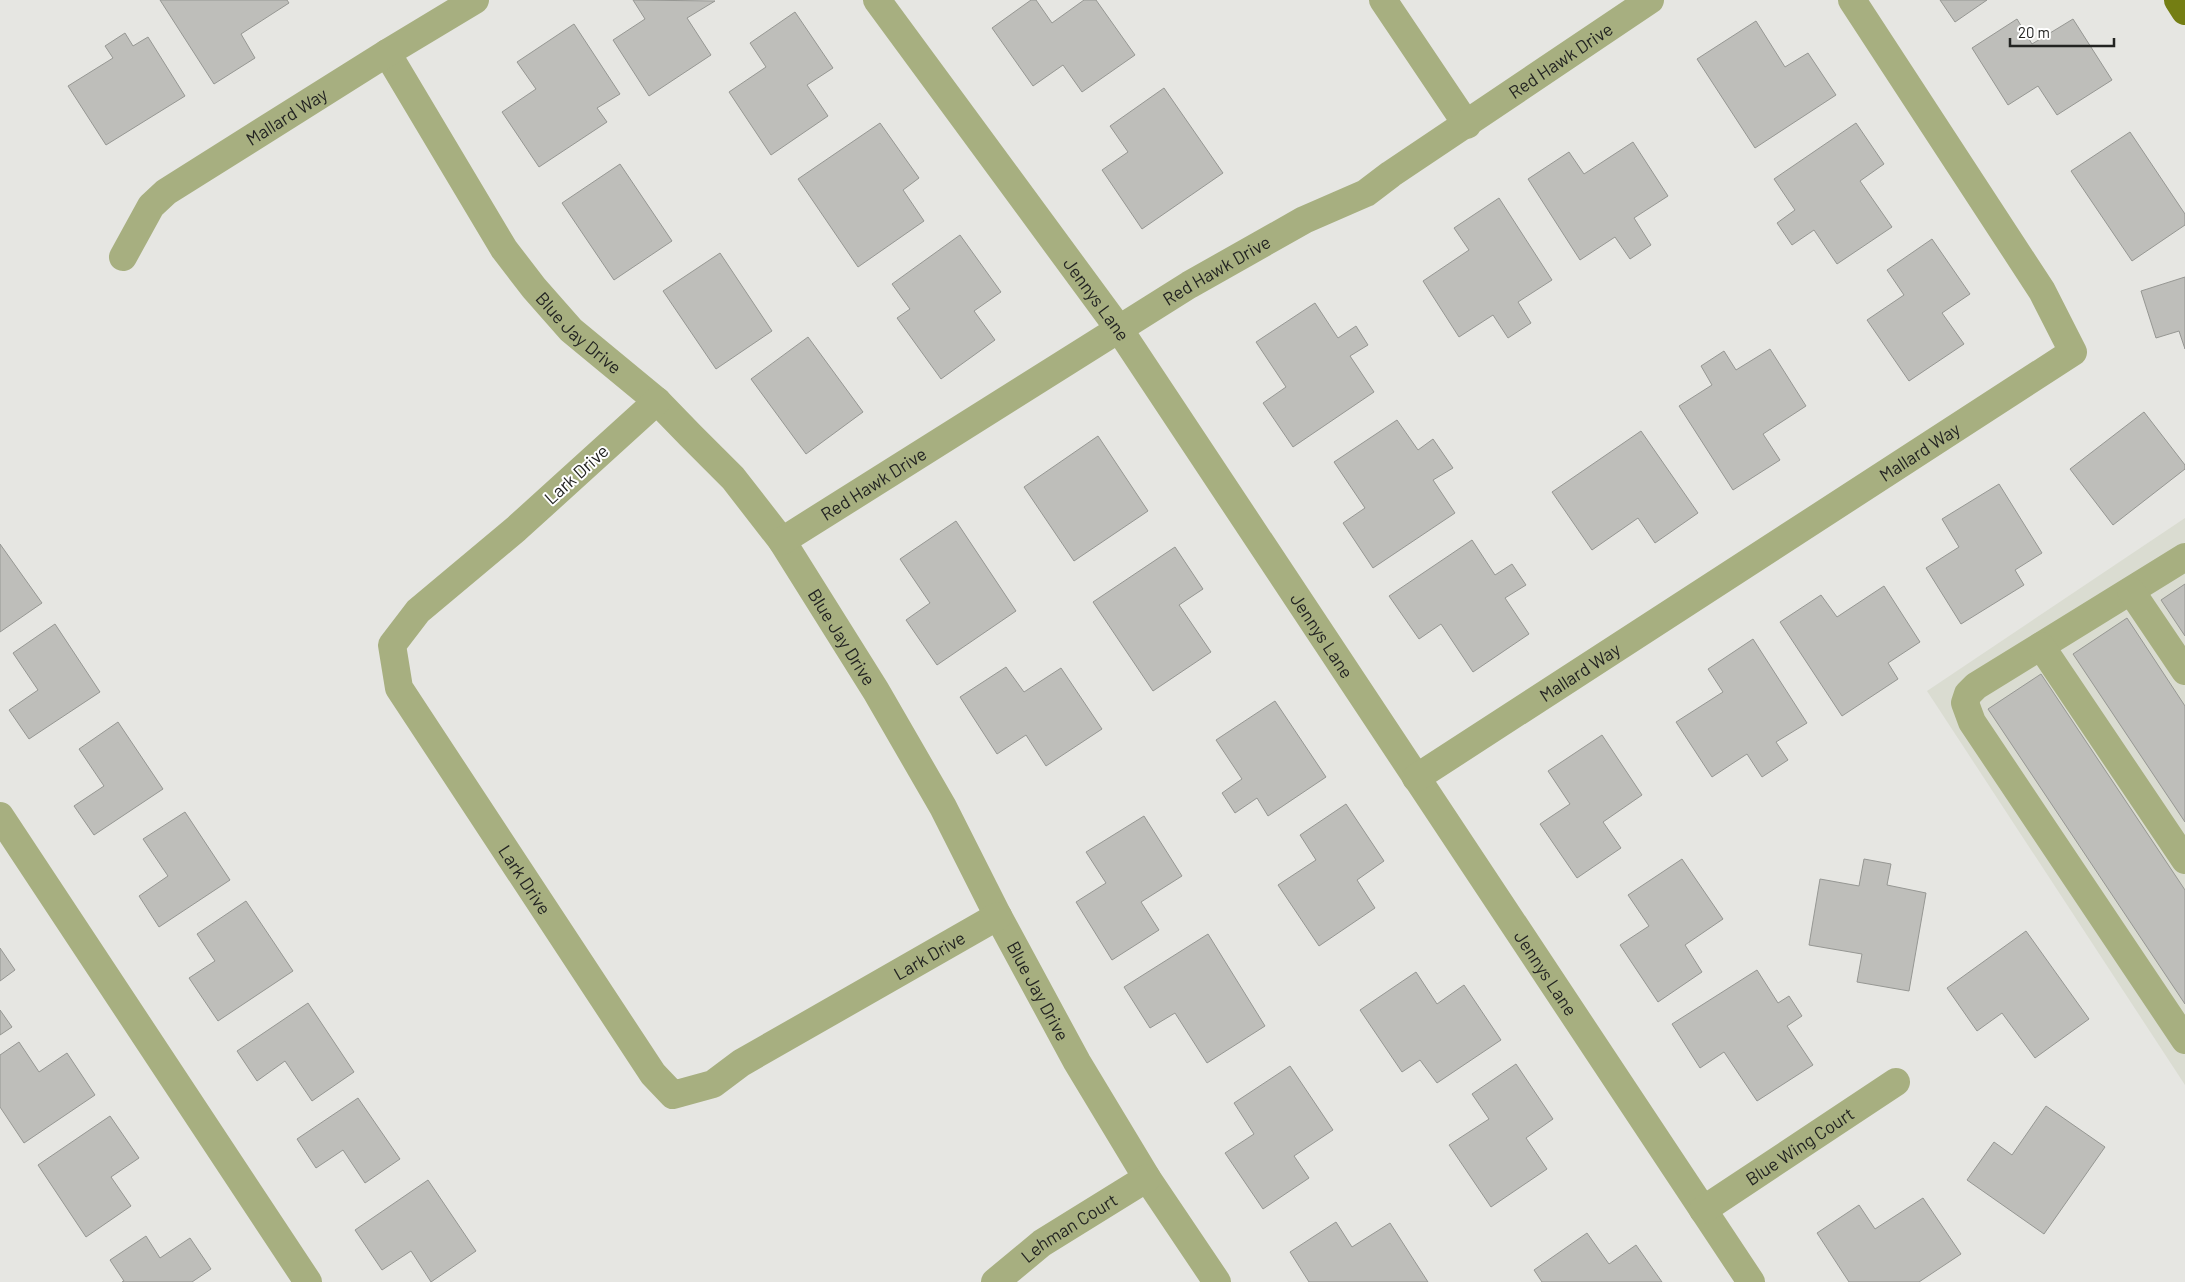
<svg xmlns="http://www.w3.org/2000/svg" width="2185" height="1282" font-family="Barlow,sans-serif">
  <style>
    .built { fill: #dadcd1 }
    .building { fill: #bebeba; stroke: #969793 }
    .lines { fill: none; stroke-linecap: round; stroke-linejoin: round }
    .minor { stroke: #a7af80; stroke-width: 28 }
    .major { stroke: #747e13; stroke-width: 28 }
    .labels { text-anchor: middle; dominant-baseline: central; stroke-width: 4; stroke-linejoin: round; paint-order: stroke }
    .street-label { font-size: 18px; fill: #232422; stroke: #fff }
  </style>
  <rect width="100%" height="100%" fill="#e6e6e2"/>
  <path class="built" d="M2185,518V1085L1927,691Z"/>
  <path class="building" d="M160,0H287L289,3L241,34L255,58L214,84Z
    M633,0L715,1L687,18L711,55L649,96L613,40L645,19Z
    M1031,0H1036L1052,23L1084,0H1096L1135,55L1082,92L1063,65L1033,86L992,28Z
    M1940,0H1987L1955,22Z
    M795,12L833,68L807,85L828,116L771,155L729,92L766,67L750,43Z
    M2017,19L2032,44L2073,19L2112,80L2057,115L2038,86L2008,105L1972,48Z
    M1756,21L1785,67L1808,53L1836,95L1755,148L1697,59Z
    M574,24L620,94L597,108L607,122L539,167L502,112L536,89L517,62Z
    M125,33L133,46L148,37L185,96L106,145L68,86L113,58L105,46Z
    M1164,88L1223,173L1142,229L1102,170L1128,152L1110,126Z
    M880,123L919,178L903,190L924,221L858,267L798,179Z
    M1856,123L1884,164L1860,181L1892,227L1837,264L1814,230L1792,245L1777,223L1795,210L1774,179Z
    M2130,132L2185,214V225L2132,261L2071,171Z
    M1633,142L1668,196L1634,218L1651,245L1630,259L1615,237L1580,260L1528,179L1569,152L1584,174Z
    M620,164L672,241L614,280L562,203Z
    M1499,198L1552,280L1518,302L1531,323L1508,338L1493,315L1459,337L1423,281L1469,250L1454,228Z
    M960,235L1001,292L974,311L995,340L941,379L897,318L910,309L892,284Z
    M1932,239L1970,294L1942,313L1964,344L1909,381L1867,320L1904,295L1887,270Z
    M720,253L772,331L716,369L663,291Z
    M2185,277V349L2179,331L2156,338L2141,291Z
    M1315,303L1338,338L1356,326L1368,345L1350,356L1374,392L1293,447L1263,403L1286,387L1256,342Z
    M808,337L863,412L806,454L751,379Z
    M1770,349L1806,406L1763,434L1780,460L1733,490L1679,406L1712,385L1701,366L1724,351L1736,370Z
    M2144,412L2185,465V469L2113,525L2070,469Z
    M1397,420L1418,450L1433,439L1453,468L1433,480L1455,513L1373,568L1343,523L1365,508L1334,462Z
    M1641,431L1698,513L1655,543L1638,518L1592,550L1552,492Z
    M1098,436L1148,511L1074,561L1024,487Z
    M1999,484L2042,553L2015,570L2024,585L1961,624L1926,568L1959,547L1942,519Z
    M956,521L1016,611L937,665L906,620L930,603L900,559Z
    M1472,540L1495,575L1512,564L1526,585L1505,598L1529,634L1473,672L1441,624L1419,639L1389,596Z
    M0,544L42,603L0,632Z
    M1175,547L1203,589L1179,605L1211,652L1153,691L1093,602Z
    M2185,584V636L2161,600Z
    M1884,586L1920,642L1888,663L1898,679L1842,716L1780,622L1821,595L1837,617Z
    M2127,618L2185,706V822L2073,654Z
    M55,624L100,692L29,739L9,710L38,690L13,653Z
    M1753,639L1807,723L1776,742L1788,760L1762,777L1747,754L1712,777L1676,722L1723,692L1708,669Z
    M1006,667L1024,692L1061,668L1102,729L1046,766L1026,735L997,754L960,697Z
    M2041,674L2185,890V1004L1988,709Z
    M1275,701L1326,777L1268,816L1257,798L1235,813L1222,793L1242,779L1216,740Z
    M118,722L163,789L94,835L74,806L104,786L79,749Z
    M1602,735L1642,795L1603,822L1621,848L1577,878L1540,824L1570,804L1548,771Z
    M1346,804L1384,861L1357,880L1375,908L1319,946L1278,885L1316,860L1300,835Z
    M185,812L230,880L159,927L139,896L168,876L143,839Z
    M1144,816L1182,876L1141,902L1159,930L1112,960L1076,902L1106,883L1086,852Z
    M1682,859L1723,919L1685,945L1702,972L1658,1002L1620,945L1649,926L1628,895Z
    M1864,859L1891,864L1887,885L1926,893L1909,991L1857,982L1862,954L1809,945L1820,879L1859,886Z
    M246,901L293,971L218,1021L189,978L215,961L197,934Z
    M2026,931L2089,1019L2035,1058L2002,1013L1977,1031L1947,988Z
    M1208,934L1265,1026L1207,1063L1175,1013L1150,1028L1124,987Z
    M0,948L15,970L0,981Z
    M1757,970L1778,1003L1789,996L1802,1016L1787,1026L1813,1065L1757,1101L1724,1052L1700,1068L1672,1024Z
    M1416,972L1437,1004L1464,985L1501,1040L1437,1083L1420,1060L1402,1072L1360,1010Z
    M308,1003L354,1072L312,1101L285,1061L257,1081L237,1051Z
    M0,1010L12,1027L0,1035Z
    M19,1042L39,1072L67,1053L95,1095L24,1143L0,1107V1055Z
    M1516,1064L1553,1119L1526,1138L1547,1169L1491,1207L1449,1145L1489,1119L1472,1094Z
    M1290,1066L1333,1130L1294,1156L1309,1178L1263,1209L1225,1153L1254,1134L1234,1103Z
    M358,1098L400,1159L365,1183L343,1150L316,1168L297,1139Z
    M2046,1106L2105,1147L2044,1234L1967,1180L1994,1142L2012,1155Z
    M110,1116L139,1158L111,1177L131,1206L86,1237L38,1165Z
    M428,1180L476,1251L431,1282L411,1251L382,1270L355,1230Z
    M1923,1198L1961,1254L1919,1282H1849L1817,1233L1859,1205L1875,1229Z
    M1336,1222L1352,1247L1390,1223L1428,1282H1309L1290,1252Z
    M1587,1233L1609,1264L1636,1245L1662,1282H1542L1534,1270Z
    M146,1236L160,1258L190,1238L211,1269L192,1282H122L124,1281L110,1260Z"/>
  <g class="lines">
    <g class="minor">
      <path id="s1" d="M877,0L1119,329L1751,1282"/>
      <path d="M1383,0L1467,125"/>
      <path id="s2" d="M387,53L504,249L534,288L571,330L657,401L690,435L733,478L782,541L876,691L943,807L998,916L1077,1062L1147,1178L1217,1282"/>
      <path id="s3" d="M123,257L151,206L166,192L387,53L475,0"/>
      <path id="s4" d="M657,401L516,529L418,611L392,645L399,688L653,1074L673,1095L713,1084L741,1063L998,916"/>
      <path id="s5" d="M782,541L1189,285L1304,220L1366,193L1391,174L1650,0"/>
      <path d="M2185,557L1976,686L1968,694L1965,703L1972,722L2185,1040"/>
      <path d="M2131,591L2185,671"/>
      <path d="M2041,646L2185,860"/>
      <path id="s6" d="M1416,778L2073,352L2042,291L1852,0"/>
      <path d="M0,816L308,1282"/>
      <path id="s7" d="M1703,1210L1896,1082"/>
      <path id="s8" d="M995,1282L1042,1243L1147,1178"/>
    </g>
    <path class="major" d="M2178,0L2185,11"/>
  </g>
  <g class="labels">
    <g class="street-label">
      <text stroke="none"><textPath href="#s5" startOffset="916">Red Hawk Drive</textPath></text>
      <text stroke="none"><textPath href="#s3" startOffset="221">Mallard Way</textPath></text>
      <text stroke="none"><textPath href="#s5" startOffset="512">Red Hawk Drive</textPath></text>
      <text stroke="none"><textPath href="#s1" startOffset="371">Jennys Lane</textPath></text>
      <text stroke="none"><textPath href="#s2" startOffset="341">Blue Jay Drive</textPath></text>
      <text stroke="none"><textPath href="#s6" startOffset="600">Mallard Way</textPath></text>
      <text transform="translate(576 474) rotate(-42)">Lark Drive</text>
      <text stroke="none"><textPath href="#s5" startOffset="108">Red Hawk Drive</textPath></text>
      <text stroke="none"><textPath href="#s1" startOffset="776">Jennys Lane</textPath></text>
      <text stroke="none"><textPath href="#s2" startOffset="746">Blue Jay Drive</textPath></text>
      <text stroke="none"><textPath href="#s6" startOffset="195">Mallard Way</textPath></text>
      <text stroke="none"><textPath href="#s4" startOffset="634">Lark Drive</textPath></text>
      <text stroke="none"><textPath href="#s4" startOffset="1189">Lark Drive</textPath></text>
      <text stroke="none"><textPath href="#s1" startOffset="1181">Jennys Lane</textPath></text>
      <text stroke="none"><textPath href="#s2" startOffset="1151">Blue Jay Drive</textPath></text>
      <text stroke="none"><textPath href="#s7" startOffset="116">Blue Wing Court</textPath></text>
      <text stroke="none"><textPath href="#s8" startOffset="92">Lehman Court</textPath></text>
    </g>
  </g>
  <path d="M2010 38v8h104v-8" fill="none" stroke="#232422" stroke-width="2.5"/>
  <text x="2018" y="38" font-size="15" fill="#232422" stroke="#ffffff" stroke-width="4" paint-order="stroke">20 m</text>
</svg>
